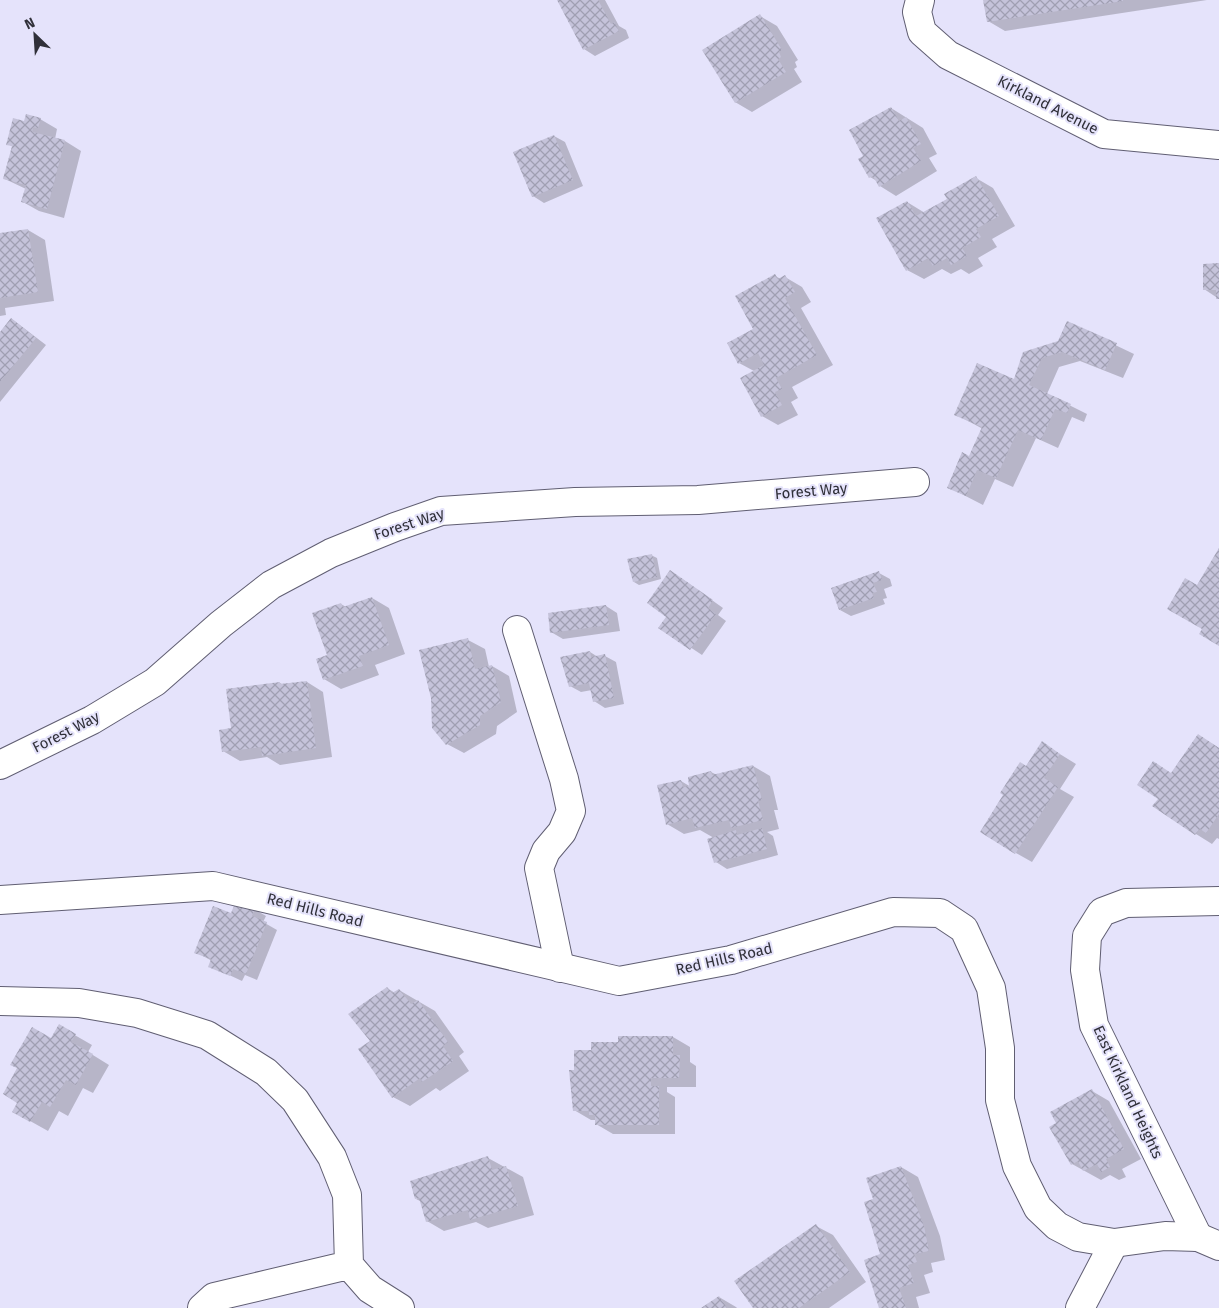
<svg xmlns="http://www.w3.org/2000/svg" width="1219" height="1308" font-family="'Fira Sans',sans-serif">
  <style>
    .shadow { fill: #0003 }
    .building { fill: url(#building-cross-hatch) }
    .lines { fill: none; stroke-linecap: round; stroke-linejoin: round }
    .minor-casing { stroke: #605e72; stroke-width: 30 }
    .secondary-casing { stroke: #605e72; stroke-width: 30 }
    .minor { stroke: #fff; stroke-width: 28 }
    .secondary { stroke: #fff; stroke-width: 28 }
    .labels { text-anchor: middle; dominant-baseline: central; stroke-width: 4; stroke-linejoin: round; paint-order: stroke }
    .street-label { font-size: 15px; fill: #303039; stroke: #e5e3fb }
  </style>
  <defs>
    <pattern id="building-cross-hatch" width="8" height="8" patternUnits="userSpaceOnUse" patternTransform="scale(1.25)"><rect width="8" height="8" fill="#c5c3da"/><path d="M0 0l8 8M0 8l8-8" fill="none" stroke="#a09fb2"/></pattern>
  </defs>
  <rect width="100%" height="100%" fill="#e5e3fb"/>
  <path class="shadow" d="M559,0H605L619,26L626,30L629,38L595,56L584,49Z
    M985,0H1207L1005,31L988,21Z
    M760,16L777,26L798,60L795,62L797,67L794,69L802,82L752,112L735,102Z
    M891,108L923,128L937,154L929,158L937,171L896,196L880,186L877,181L870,177L865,157Z
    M40,119L57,129L55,139L65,141L81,151L64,218L39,211L23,202L26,189L5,179L13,147L8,144L25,122Z
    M554,136L565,142L583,186L544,203L533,196Z
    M976,178L993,188L1015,226L992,239L997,247L978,258L983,266L969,274L961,269L951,274L942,269L924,279L907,270V202L925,213L948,199Z
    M28,230L45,240L54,301L5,308L6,315L0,316V235Z
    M1219,265V299L1204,289Z
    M775,276L781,279L785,277L802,287L811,302L801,308L833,365L792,387L798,398L791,402L798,415L778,425L762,416L754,371L739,363Z
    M12,319L46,345L0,402V333Z
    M1067,322L1134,354L1123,378L1080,361L1059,367L1047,394L1087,414L1084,422L1072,417L1058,448L1036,438L1013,487L995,479L983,505L948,487L970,457L983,429L955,414L1014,381L1058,342Z
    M651,555L657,558L661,579L639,585L634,582Z
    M879,573L890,579L892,586L884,589L887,598L883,599L885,604L851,616L840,610Z
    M681,578L723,608L718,615L726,621L702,655L660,627L667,617Z
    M372,598L389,608L405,654L375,665L379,675L341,689L324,679L341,604L346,607Z
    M606,606L617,613L620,631L563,639L551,632L549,614Z
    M468,640L485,649L489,667L492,666L509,676L517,712L497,726L496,734L464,753L447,744Z
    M590,652L598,657L605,656L616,662L624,704L605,708L594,701L592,690L581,692L570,686Z
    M307,682L323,692L332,757L280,765L267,757L240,761L223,751L280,683L284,685Z
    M1199,736L1219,748V839L1217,838L1212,844L1196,834Z
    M1042,743L1076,764L1060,789L1074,797L1032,862L1016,853L1027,767Z
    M753,766L770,776L778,810H774L779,829L767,832L773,836L778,855L727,869L716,862L714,838L700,830L684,834L667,824L681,781L691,787L711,772L717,775Z
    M254,909L266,916L263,922L277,930L257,980L245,975L242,981L210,966L212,961L196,952Z
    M387,988L395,993L399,990L435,1011L464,1052L459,1056L469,1071L440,1091L436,1088L410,1106L393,1097L372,1041Z
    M59,1026L92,1045L88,1052L109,1065L93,1093L83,1088L68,1116L59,1111L48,1131L14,1112Z
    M673,1037L690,1047V1062L696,1066V1087H667V1092L675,1097V1134H613L596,1124V1120H591L574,1110L575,1071L592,1052L619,1043Z
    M1092,1091L1109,1101L1141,1159L1122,1169L1126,1177L1119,1180L1110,1175L1101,1180L1072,1164L1058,1123Z
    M488,1158L523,1177L534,1215L488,1228L476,1222L444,1231L427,1221L422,1202L416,1199Z
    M901,1167L918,1177L940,1236L945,1260L931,1263L933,1272L924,1275L930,1293L916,1297L919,1308H880L882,1255L875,1200Z
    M816,1226L833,1235L866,1282L829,1308H754Z
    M719,1297L736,1307L737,1308H703Z"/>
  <path class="building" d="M557,0H598L611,24L614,22L619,31L583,50Z
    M983,0H1123V1L987,22Z
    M760,14L782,50L779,52L781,57L778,59L786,72L735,103L702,50Z
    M891,107L899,121L906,117L921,144L913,148L921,161L879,187L873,176L869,178L858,159L863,156L849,130Z
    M26,114L41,118L38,128L33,127L32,132L65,140L47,209L21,202L26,185L3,179L12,146L6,145L13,118L24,121Z
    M554,135L573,180L532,197L513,152Z
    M976,176L999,216L976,229L981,237L962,248L967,256L951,265L947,258L933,266L928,258L906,271L876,218L907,201L916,216L947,199L944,194Z
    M28,229L38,292L0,298V233Z
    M1219,263V299H1216V290H1203V264Z
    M775,274L778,279L785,275L795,292L785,298L817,355L776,378L782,389L775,392L782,405L761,417L740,378L764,365L758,353L738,364L727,343L753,329L735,296Z
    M11,318L36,338L0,382V332Z
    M1067,321L1117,343L1105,370L1062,352L1042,358L1029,385L1071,404L1067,413L1055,409L1041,440L1018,430L996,478L977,470L966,496L947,488L962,452L969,456L982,427L954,415L977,363L1014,379L1023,352L1058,341Z
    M1219,548V646L1199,634L1202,629L1167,609L1185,578L1197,585Z
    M652,554L657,577L633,582L627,559Z
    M670,570L713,600L708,608L716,614L690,650L658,628L666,617L647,603Z
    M879,571L882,580L873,583L877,592L872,593L874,598L839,610L831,588Z
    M372,597L389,645L359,656L363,666L323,680L316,659L327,655L312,613L341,603L343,607Z
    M606,605L609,625L550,633L548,613Z
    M468,638L475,669L492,665L501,702L480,716V725L446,745L432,728L431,698L419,650Z
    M590,651L591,657L605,654L614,698L593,702L589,683L569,687L560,657Z
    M307,681L316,748L262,756L261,747L222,752L219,730L231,728L226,689L280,682V684Z
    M1198,734L1219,748V814L1206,833L1200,829L1195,835L1152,806L1158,799L1137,785L1153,761L1171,773Z
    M1042,741L1060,754L1044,778L1058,787L1015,854L980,832L1003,795L1000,793L1020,762L1026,766Z
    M753,765L762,800L758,801L763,820L731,828L729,820L695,828L692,818L666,825L657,785L681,780L683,787L689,786L688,777L711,771L712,775Z
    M762,828L767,849L714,863L707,839L736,830L737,835Z
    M236,901L255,908L252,916L267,922L246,974L233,969L230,976L208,967L211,959L194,953L213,906L231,913Z
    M387,987L392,993L399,989L411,1004L418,1000L448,1042L443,1046L453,1061L422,1082L420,1078L392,1098L358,1049L370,1041L348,1014Z
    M59,1024L76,1034L71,1042L93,1054L76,1085L66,1080L50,1107L42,1102L30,1122L12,1112L17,1103L3,1094L17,1068L10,1065L32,1027L51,1038Z
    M618,1036H673V1055H680L679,1078H651V1086H659V1125H595V1115H589V1111H573L569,1070H574V1050H591V1042H618Z
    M1092,1089L1124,1149L1106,1159L1110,1167L1101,1172L1097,1164L1083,1171L1078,1161L1071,1165L1049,1127L1056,1123L1050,1112Z
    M488,1156L492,1170L506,1166L518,1206L470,1220L468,1210L426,1222L419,1198L415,1199L410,1181Z
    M901,1166L924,1226L929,1251L914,1254L917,1262L908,1265L914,1283L899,1288L906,1308H879L864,1260L880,1254L864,1202L873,1199L866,1178Z
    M816,1224L850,1272L799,1308H753L734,1281Z
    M719,1296L727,1308H701Z"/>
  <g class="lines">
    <defs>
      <path id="minor" d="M920,0L917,12L922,32L948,55L1104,134L1219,145
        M517,630L564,779L571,811L562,832L546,851L539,868L560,968
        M0,765L92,720L155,682L221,624L271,585L331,553L395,527L441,511L575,502L698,500L915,482
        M0,1001L79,1003L137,1013L207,1035L266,1072L295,1100L332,1157L347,1195L349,1265
        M1198,1237L1094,1025L1085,970L1087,936L1102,912L1126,903L1219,901
        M349,1265L370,1289L400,1308
        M202,1308L214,1297L349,1265
        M1080,1308L1114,1243"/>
      <path id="secondary" d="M0,900L213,886L619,981L731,960L893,912L940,913L964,929L991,988L1000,1048V1100L1017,1166L1038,1208L1057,1226L1078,1237L1114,1243L1165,1236L1198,1237L1219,1246"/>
    </defs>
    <use href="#minor" class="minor-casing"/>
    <use href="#secondary" class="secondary-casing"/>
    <use href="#minor" class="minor"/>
    <use href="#secondary" class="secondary"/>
  </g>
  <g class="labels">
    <g class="street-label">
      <text transform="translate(1048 105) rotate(27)">Kirkland Avenue</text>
      <text transform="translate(811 491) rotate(-5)">Forest Way</text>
      <text transform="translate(409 524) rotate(-18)">Forest Way</text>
      <text transform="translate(66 732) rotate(-27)">Forest Way</text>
      <text transform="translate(315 910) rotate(14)">Red Hills Road</text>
      <text transform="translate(724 959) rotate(-13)">Red Hills Road</text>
      <text transform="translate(1128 1092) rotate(65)">East Kirkland Heights</text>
    </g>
  </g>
  <g transform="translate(35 35) rotate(335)" stroke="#e5e3fb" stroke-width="4" paint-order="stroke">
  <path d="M0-4L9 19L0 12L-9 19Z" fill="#303039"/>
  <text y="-8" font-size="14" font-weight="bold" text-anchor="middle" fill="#303039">N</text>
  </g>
</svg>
